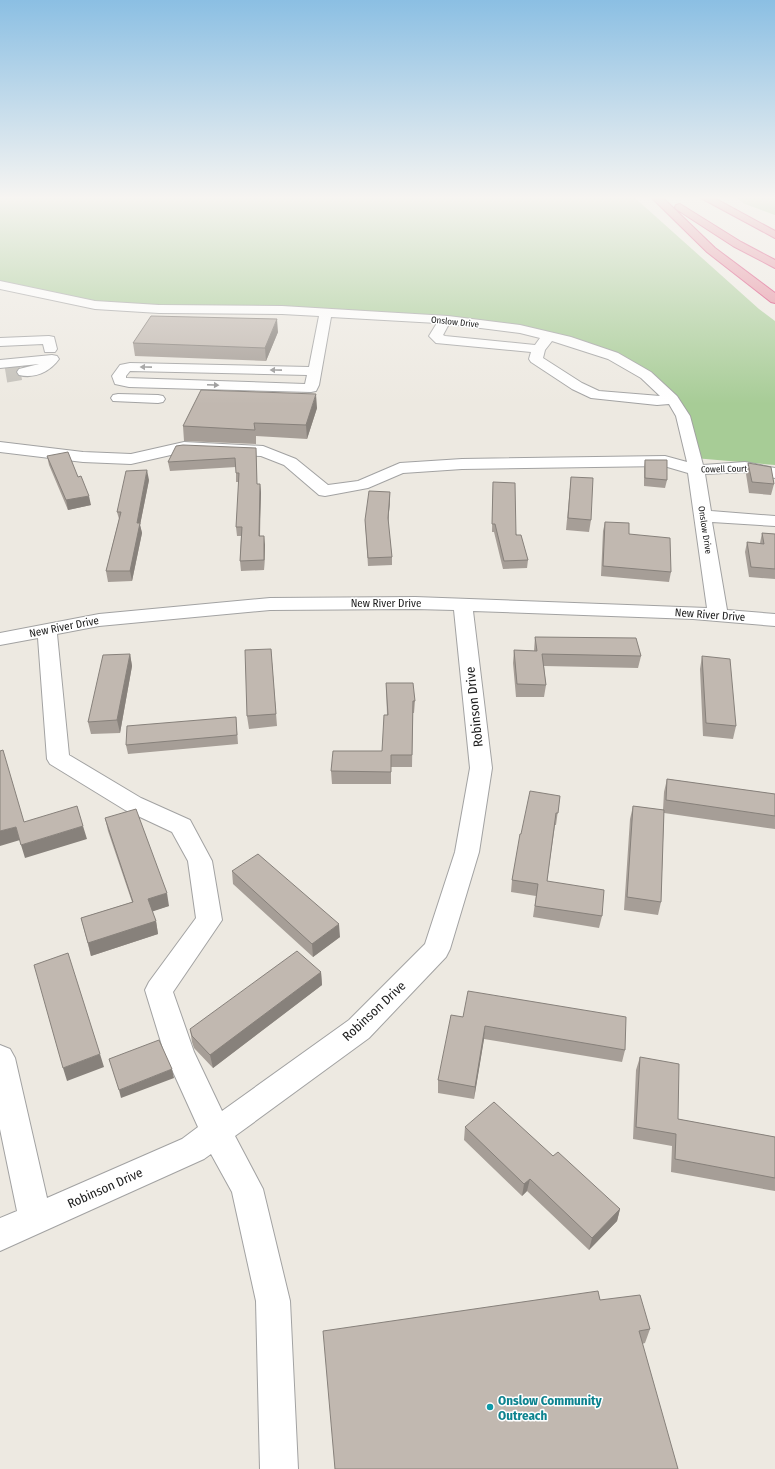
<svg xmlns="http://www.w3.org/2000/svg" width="775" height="1469" font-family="'Fira Sans Condensed',sans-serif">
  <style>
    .forest { fill: #a7cc96 }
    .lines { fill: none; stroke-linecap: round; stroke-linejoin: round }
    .minor-tunnel { stroke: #c3c0b9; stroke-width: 15; stroke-dasharray: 15 8; stroke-linecap: butt }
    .minor-casing { stroke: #a2a2a2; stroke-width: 2 }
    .highway-casing { stroke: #d32564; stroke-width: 2 }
    .minor { fill: #fff; fill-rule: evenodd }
    .highway { fill: #e5889b; fill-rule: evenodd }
    .wall { fill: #a69e97 }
    .shaded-wall { fill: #87817b }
    .building { fill: #c1b8b0; stroke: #87817b }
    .oneway { fill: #989898 }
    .culture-dot { fill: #0f9aa8; stroke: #fff; stroke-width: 1.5 }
    .labels { text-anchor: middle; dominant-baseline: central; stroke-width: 3; stroke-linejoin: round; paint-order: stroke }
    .far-street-label { font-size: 9px; fill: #1b1b1b; stroke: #fff }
    .street-label { font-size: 11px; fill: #1b1b1b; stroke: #fff }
    .near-street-label { font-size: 13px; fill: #1b1b1b; stroke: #fff }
    .near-culture-label { font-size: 13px; font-weight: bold; fill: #0d838f; stroke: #fff; text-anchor: start }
  </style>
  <rect width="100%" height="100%" fill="#ede9e1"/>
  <path class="forest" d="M0,198H635L759,309L775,321V465L694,458L683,416L646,375L566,340L448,320L95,305L0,285Z
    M736,198H775V215L745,204Z"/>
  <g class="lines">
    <path class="minor-tunnel" d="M6,375L24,372"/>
    <defs>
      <path id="minor" d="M0,281L95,301L159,305L282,306L448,316L520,325L571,337L618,353L651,372L677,396L690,416L703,465L745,462L775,468V478L745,472L705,474L711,511L775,516V526L712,522L727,610L775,614V626L693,619L473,611L492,768L479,852L450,949L446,957L369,1038L235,1136L263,1189L290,1301L298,1469H260L256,1301L232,1192L211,1154L204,1159L0,1251V1218L17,1211L0,1129V1045L10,1049L15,1058L47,1198L182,1139L198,1127L164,1052L145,990L149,982L196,918L188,861L172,832L125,810L50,764L47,759L38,638L0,645V633L99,614L270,598L415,597L707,608L688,473L664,466L462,469L403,473L368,488L325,496L319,495L284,465L261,456L184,452L131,464L83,462L0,452V442L83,452L131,454L184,442L263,446L296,459L328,485L358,481L400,463L462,459L665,456L687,462L676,416L669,404L657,405L591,398L572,389L531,362L529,359L531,352L436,343L429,336L437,323L331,317L319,385L316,391L311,392L129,387L115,384L112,376L120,365L130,363L309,367L319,316L282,314L159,313L95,309L0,289ZM449,324L520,333L540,338L535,345L445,336L443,335ZM552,341L608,359L641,378L660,396L599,391L582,383L543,358L545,350ZM130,371L307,375L305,384L126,378V376ZM415,609L454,610L470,768L455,852L425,944L349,1020L222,1111L194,1052L173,992L222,920L212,861L190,820L141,798L69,755L57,634L99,626L270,610Z
        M49,336L54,337L57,349L55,352H45L43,344L0,346V338Z
        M52,355L57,356L59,359C50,372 34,379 19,375L17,372L19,369L39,364L0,368V360Z
        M118,394L158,395L163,396L165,399L163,402L158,403L113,401L111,398L113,395Z"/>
      <path id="highway" d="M652,198H663L715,248L775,293V303L771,302L707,252Z
        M701,198H714L775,231V238Z
        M680,204L741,242L775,260V268L733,246L676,209L675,207L676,205Z"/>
    </defs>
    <use href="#minor" class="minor-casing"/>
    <use href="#highway" class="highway-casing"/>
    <use href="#minor" class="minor"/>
    <use href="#highway" class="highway"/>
  </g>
  <path class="wall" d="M278,332L266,361L135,356L133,343Z
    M317,408L307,439L256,436V444L184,441L183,426Z
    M256,448L257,484H260L261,493L260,536L265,545L264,570L241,571L240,561L241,536H237L236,527L239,482H236V467L170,471L168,462Z
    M47,456L91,505L68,510L49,465Z
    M645,460L667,480L665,488L644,486V468Z
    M748,463L774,484L771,495L749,493L746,474Z
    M571,477L591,520L589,532L566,530Z
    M149,480L140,525L142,533L132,581L108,582L106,571L119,519L117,512Z
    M493,482L528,560L527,568L503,569L494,532H492Z
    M390,492V500L388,522L392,557V565L368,566L365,520Z
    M605,522L629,534L671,572L669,582L601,576L603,531Z
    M762,533L775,534V579L749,577L745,552L747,542L760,543Z
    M535,637L641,656L638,668L544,666L546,685L544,697H516L513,663L514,650L534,651Z
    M271,649L277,726L249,729L247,716Z
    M130,654L132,666L120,733L91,734L88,722Z
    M702,656L736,726L733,739L703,736L700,669Z
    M386,683L415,701L414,713H413L412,767H391V784H332L331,771L382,751L387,715Z
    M236,717L238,744L128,754L126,745Z
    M667,779L775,794V829L664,813L661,902L658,915L624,910L630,819L633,806L663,810L664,792Z
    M560,796L556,825H555L547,881L602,916L599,928L533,917L536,896L511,892L512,880L521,834Z
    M105,818L169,906L152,911L156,921L158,934L91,956L81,918L132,902L108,831Z
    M232,871L340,937L313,957L233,884Z
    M321,972L322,985L213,1068L194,1048L192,1042L190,1029Z
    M463,1017L625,1050L622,1062L484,1039L474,1099L438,1093V1080Z
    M640,1057L678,1119L775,1137V1191L671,1172L672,1146L633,1139L636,1070Z
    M465,1127L620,1209L617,1221L589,1250L527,1191L522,1196L464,1140Z
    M600,1300L650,1329L645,1343L642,1344Z"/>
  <path class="shaded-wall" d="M277,319L278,332L266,361L265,348Z
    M316,394L317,408L307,439L306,425Z
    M147,470L149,480L140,525L142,533L132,581L130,571L137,523Z
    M260,484L261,493L259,545V536Z
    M390,492V500L388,525V518Z
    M89,496L91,505L68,510L66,500Z
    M264,536L265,545L264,570Z
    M130,654L132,666L120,733L117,720Z
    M83,826L87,839L25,858L21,845Z
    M16,827L20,840L0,846V831Z
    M167,893L169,906L151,912L148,899Z
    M156,921L158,934L91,956L88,943Z
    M339,924L340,937L313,957L312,944Z
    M321,972L322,985L213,1068L210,1055Z
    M485,1026L484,1039L474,1099L475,1087Z
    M100,1054L104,1067L67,1081L63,1068Z
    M172,1069L174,1078L121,1098L119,1090Z
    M530,1179L527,1191L522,1196L524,1184Z
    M620,1209L617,1221L589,1250L592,1238Z"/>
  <path class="building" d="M151,316L277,319L265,348L133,343Z
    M201,390L316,394L306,425L254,423L255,430L183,426Z
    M183,445L256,448L257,484H260L259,536H264V560L240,561L242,527H236L239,473H236L235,458L168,462L176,446Z
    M68,452L78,477L81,476L89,496L66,500L47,456Z
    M645,460H667V480L645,478Z
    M748,463L771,467L774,484L752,482Z
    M147,470L137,523H140L130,571H106L121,512H117L126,471Z
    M571,477L593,478L591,520L568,518Z
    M493,482L515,483L516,535H521L528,560L504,561L495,524H492Z
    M369,491L390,492L388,518L392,557L368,558L365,520Z
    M605,522L629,523V534L670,538L671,572L603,566Z
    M762,533L775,534V569L751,567L747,542L764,544Z
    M535,637L636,638L641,656L542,654L546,685L517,684L514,650L537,651Z
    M271,649L276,714L247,716L245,650Z
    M130,654L117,720L88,722L103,655Z
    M702,656L730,659L736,726L706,723Z
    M386,683H413L415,701H413L412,755H391V772L331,771L333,751H382L384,715H388Z
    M236,717L237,735L126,745L127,726Z
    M3,750L24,822L77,806L83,826L21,845L16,827L0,831V751Z
    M667,779L775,794V816L666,800Z
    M530,791L560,796L558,813H556L547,881L604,890L602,916L535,906L538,884L512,880L520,834H521Z
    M633,806L664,810L661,902L627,897Z
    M136,809L167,893L148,899L156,921L88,943L81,918L133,902L105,818Z
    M258,854L339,924L312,944L232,871Z
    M297,951L321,972L210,1055L192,1036L190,1029Z
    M68,953L100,1054L63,1068L34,965Z
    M468,991L626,1017L625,1050L485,1026L475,1087L438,1080L451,1015L463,1017Z
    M159,1040L172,1069L119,1090L109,1059Z
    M640,1057L679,1064L678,1119L775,1137V1178L675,1159L676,1134L636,1127Z
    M494,1102L553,1156L558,1152L620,1209L592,1238L530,1179L524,1184L465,1127Z
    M598,1291L600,1300L640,1295L650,1329L639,1331L678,1469H335L323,1331Z"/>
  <defs><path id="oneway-solid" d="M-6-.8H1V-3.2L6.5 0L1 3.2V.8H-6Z"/></defs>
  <g class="oneway">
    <use href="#oneway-solid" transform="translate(146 367) rotate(-179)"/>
    <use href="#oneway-solid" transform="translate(276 370) rotate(-179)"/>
    <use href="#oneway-solid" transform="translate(213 385) rotate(2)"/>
  </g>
  <linearGradient id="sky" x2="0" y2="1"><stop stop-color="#8bbfe3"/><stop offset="0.49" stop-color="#f7f5f2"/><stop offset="1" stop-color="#f7f5f2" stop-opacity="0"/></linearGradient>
  <rect width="775" height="404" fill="url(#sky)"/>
  <circle class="culture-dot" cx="490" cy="1407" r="4"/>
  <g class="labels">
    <g class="far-street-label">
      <text transform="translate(455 322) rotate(6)">Onslow Drive</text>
      <text transform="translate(724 469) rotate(-1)">Cowell Court</text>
      <text transform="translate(705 530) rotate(81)">Onslow Drive</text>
    </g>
    <g class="street-label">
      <text x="386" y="603">New River Drive</text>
      <text transform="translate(710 615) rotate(4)">New River Drive</text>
      <text transform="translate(64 627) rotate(-11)">New River Drive</text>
    </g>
    <g class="near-street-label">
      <text transform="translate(474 707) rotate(-96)">Robinson Drive</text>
      <text transform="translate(374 1011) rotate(-43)">Robinson Drive</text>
      <text transform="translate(105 1188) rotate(-24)">Robinson Drive</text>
    </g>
    <g class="near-culture-label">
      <text x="498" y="1400">Onslow Community<tspan x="498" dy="15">Outreach</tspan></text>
    </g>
  </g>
</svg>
